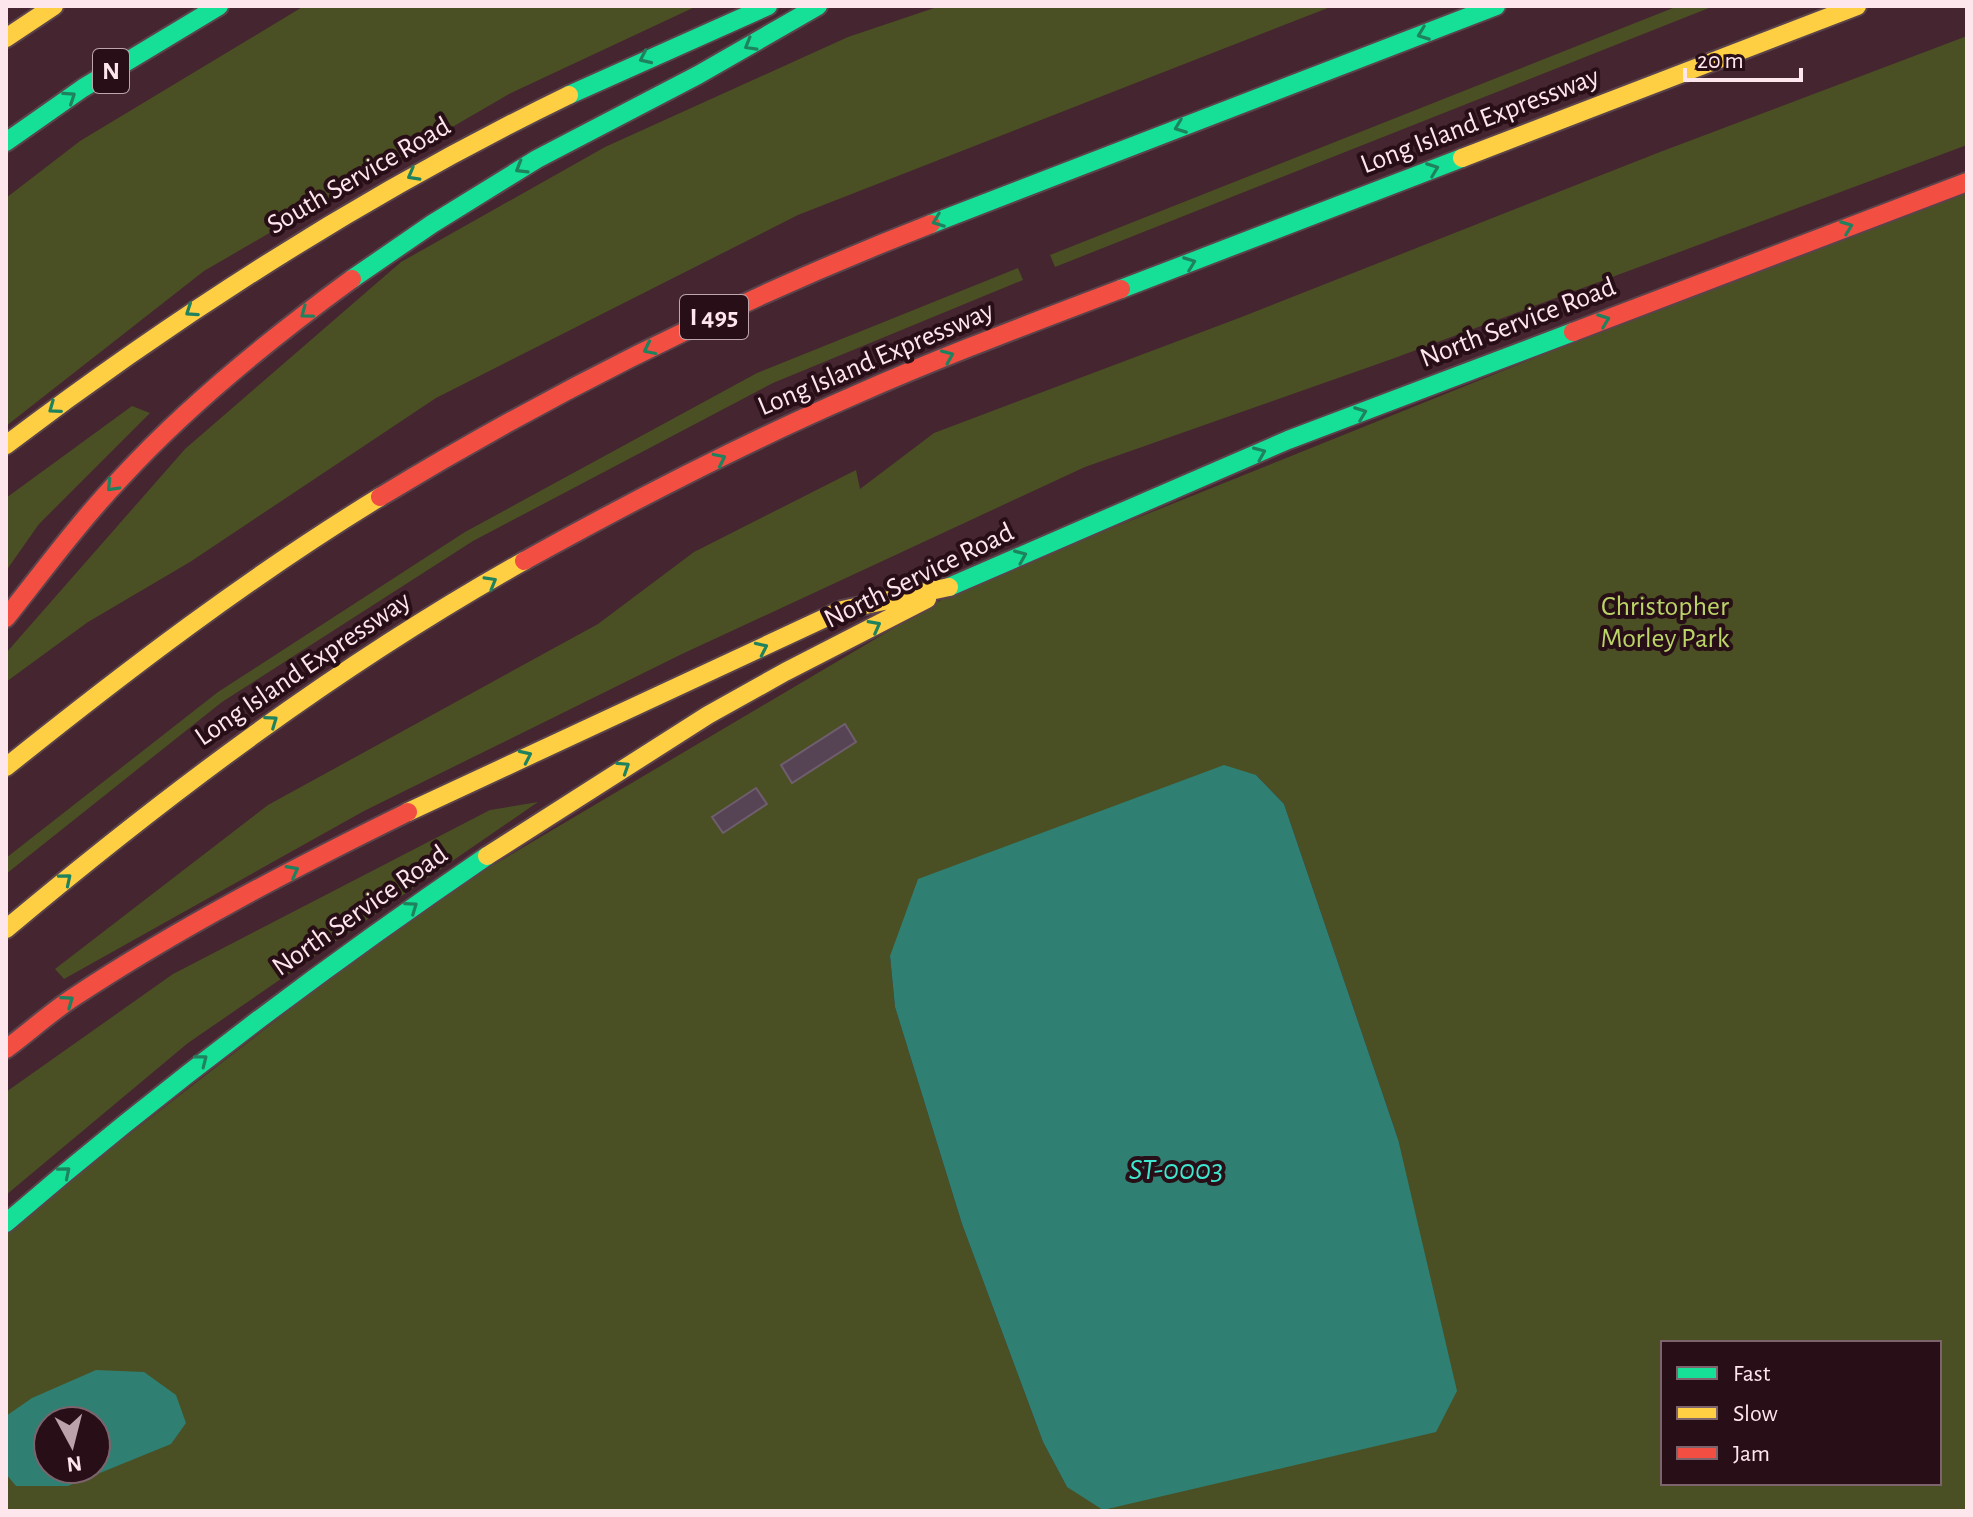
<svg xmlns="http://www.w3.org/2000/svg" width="1973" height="1517" font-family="'Alegreya Sans',sans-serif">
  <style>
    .green { fill: #4a5023; fill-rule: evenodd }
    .water { fill: #2f7f72; fill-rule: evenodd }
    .building { fill: #564354; stroke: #6f5e6d; stroke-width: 2 }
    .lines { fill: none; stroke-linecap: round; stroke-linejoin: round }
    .fast-casing { stroke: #5b434b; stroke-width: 22 }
    .slow-casing { stroke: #5b434b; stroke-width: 22 }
    .jam-casing { stroke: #5b434b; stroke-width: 22 }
    .fast { stroke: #16e098; stroke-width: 18 }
    .slow { stroke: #ffcf43; stroke-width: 18 }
    .jam { stroke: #f24e42; stroke-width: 18 }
    .oneway { stroke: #1e825e }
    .labels { text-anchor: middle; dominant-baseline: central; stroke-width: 8; stroke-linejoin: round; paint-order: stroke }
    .shield { fill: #280e17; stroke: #bda5ac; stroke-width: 2 }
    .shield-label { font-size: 26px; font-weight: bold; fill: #fde6ec }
    .street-label { font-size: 28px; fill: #fde6ec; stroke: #280e17 }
    .park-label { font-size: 28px; fill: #bad467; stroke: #280e17 }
    .water-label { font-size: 30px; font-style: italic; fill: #3ee8d0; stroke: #280e17 }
  </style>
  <rect width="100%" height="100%" fill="#442530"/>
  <path class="green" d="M304,6H697L511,93L204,271L6,426V198L80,141Z
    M940,6H1333L798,215L436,398L190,562L88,622L6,682V653L185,449L401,262L605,147L848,37Z
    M1678,6H1714L1055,267L1050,255Z
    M1967,36V145L1392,359L1085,467L682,654L364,811L64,979L55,969L268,805L598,624L694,552L856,470L860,489L934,433L1239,318L1660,152Z
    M1967,184V1511H6V1230L422,907L958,590ZM1256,775L1284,804L1398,1139L1067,1487L1043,1442L962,1224L895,1007L890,956ZM1663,1343H1939V1483H1663ZM48,1421H96V1469H48Z
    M1018,268L1023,280L773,383L473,541L222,702L6,874V858L218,692L465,532L757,373Z
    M132,406L150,413L39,524L6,571V498Z
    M538,802L188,1043L6,1195V1092L173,974L490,810Z"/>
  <path class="water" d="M1224,765L1256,775L1284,804L1398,1139L1457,1391L1436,1432L1103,1510L1067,1487L1043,1442L962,1224L895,1007L890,956L918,879Z
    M96,1370L144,1372L176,1395L186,1423L171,1444L68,1486H16L6,1474V1416L32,1398ZM48,1421H96V1469H48Z"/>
  <path class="building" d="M845,724L856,742L792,783L781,765Z
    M756,788L767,804L723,833L712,817Z"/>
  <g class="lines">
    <defs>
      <path id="fast" d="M569,95L768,6
        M6,142L83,88L219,6
        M931,224L1496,6
        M352,279L432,224L537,159L698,75L818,6
        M1121,289L1462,158
        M949,587L1288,440L1573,332
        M6,1223C159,1091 320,970 487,856"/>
      <path id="slow" d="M6,38L54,6
        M1462,158L1857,6
        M6,445C183,311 369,192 569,95
        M6,767C126,671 249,577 380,497
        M408,812L842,610L949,587
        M487,856L708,715L785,672L927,599
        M6,929C170,792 337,666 524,561"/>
      <path id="jam" d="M1573,332L1967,182
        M380,497C556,390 739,299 931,224
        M524,561C632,501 742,444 855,395C943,356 1032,323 1121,289
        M6,618C44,570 80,521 122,477C190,403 271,338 352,279
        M6,1049C29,1032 51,1012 74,997C180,927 294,868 408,812"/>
    </defs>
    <use href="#fast" class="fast-casing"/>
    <use href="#slow" class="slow-casing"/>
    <use href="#jam" class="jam-casing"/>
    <use href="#fast" class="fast"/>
    <use href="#slow" class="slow"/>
    <use href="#jam" class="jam"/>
  </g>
  <defs><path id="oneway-chevron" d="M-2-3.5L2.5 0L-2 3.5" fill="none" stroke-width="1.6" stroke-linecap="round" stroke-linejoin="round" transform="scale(2)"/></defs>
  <g class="oneway">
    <use href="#oneway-chevron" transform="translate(1423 34) rotate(159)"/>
    <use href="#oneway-chevron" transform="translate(750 45) rotate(150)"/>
    <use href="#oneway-chevron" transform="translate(645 58) rotate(155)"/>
    <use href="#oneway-chevron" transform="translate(70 97) rotate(-34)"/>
    <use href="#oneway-chevron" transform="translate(1180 127) rotate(159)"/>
    <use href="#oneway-chevron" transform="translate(521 168) rotate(149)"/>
    <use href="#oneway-chevron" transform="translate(1433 169) rotate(-21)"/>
    <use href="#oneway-chevron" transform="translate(413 175) rotate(151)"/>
    <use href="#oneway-chevron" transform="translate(938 221) rotate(159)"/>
    <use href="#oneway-chevron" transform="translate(1847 227) rotate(-21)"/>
    <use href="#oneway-chevron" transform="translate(1190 263) rotate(-21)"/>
    <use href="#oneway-chevron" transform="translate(191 311) rotate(146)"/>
    <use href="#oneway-chevron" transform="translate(306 313) rotate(143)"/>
    <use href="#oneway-chevron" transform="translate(1604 320) rotate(-21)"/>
    <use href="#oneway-chevron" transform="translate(649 349) rotate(154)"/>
    <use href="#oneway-chevron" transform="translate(948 356) rotate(-23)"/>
    <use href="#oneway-chevron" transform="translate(54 408) rotate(144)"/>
    <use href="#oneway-chevron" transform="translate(1361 413) rotate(-21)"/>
    <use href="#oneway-chevron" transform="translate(1260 453) rotate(-23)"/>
    <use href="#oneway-chevron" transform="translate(720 459) rotate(-26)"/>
    <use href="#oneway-chevron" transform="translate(112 486) rotate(134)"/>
    <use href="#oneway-chevron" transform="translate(1021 556) rotate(-23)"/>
    <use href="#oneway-chevron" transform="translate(491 582) rotate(-30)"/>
    <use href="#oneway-chevron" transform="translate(875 626) rotate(-28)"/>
    <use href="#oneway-chevron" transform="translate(762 648) rotate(-25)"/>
    <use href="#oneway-chevron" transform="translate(272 721) rotate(-35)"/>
    <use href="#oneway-chevron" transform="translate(526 756) rotate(-25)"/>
    <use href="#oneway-chevron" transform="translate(624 767) rotate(-33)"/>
    <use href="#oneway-chevron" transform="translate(293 871) rotate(-28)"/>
    <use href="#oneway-chevron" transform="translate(66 879) rotate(-40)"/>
    <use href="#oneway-chevron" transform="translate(412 907) rotate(-35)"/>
    <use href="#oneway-chevron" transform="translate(68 1001) rotate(-36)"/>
    <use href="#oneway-chevron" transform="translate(202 1060) rotate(-38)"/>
    <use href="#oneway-chevron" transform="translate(65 1172) rotate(-40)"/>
  </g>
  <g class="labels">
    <g class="shield">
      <rect x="93" y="49" width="36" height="44" rx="6"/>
      <rect x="680" y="295" width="68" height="44" rx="6"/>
    </g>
    <g class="shield-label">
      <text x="111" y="71">N</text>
      <text x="714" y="317">I 495</text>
    </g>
    <g class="street-label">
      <text transform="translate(1480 121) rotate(-21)">Long Island Expressway</text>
      <text transform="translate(359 176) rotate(-30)">South Service Road</text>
      <text transform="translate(1518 323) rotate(-21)">North Service Road</text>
      <text transform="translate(876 359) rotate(-23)">Long Island Expressway</text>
      <text transform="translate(919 576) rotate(-26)">North Service Road</text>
      <text transform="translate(303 669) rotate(-34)">Long Island Expressway</text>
      <text transform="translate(360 911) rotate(-35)">North Service Road</text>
    </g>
    <g class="park-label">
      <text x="1665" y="607">Christopher<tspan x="1665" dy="32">Morley Park</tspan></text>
    </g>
    <g class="water-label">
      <text x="1176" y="1170">ST-0003</text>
    </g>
  </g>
  <rect width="1973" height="1517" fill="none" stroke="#fde6ec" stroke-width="16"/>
  <rect x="1661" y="1341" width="280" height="144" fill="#280e17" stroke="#7d646c" stroke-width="2"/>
  <rect x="1677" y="1367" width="40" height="12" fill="#16e098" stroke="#7d646c" stroke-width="2"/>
  <text x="1733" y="1381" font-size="24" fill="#fde6ec">Fast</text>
  <rect x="1677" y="1407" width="40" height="12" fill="#ffcf43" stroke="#7d646c" stroke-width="2"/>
  <text x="1733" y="1421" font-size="24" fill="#fde6ec">Slow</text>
  <rect x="1677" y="1447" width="40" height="12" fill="#f24e42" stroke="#7d646c" stroke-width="2"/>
  <text x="1733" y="1461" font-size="24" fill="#fde6ec">Jam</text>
  <g transform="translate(72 1445) rotate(173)"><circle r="38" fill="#280e17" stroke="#7d646c" stroke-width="2"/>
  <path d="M0-6L14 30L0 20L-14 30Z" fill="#bca2aa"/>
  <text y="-12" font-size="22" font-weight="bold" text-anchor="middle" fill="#fde6ec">N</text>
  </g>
  <path d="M1685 68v12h116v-12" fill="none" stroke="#fde6ec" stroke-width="4"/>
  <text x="1697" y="68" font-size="24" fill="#fde6ec" stroke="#280e17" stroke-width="6" paint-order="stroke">20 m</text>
</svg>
